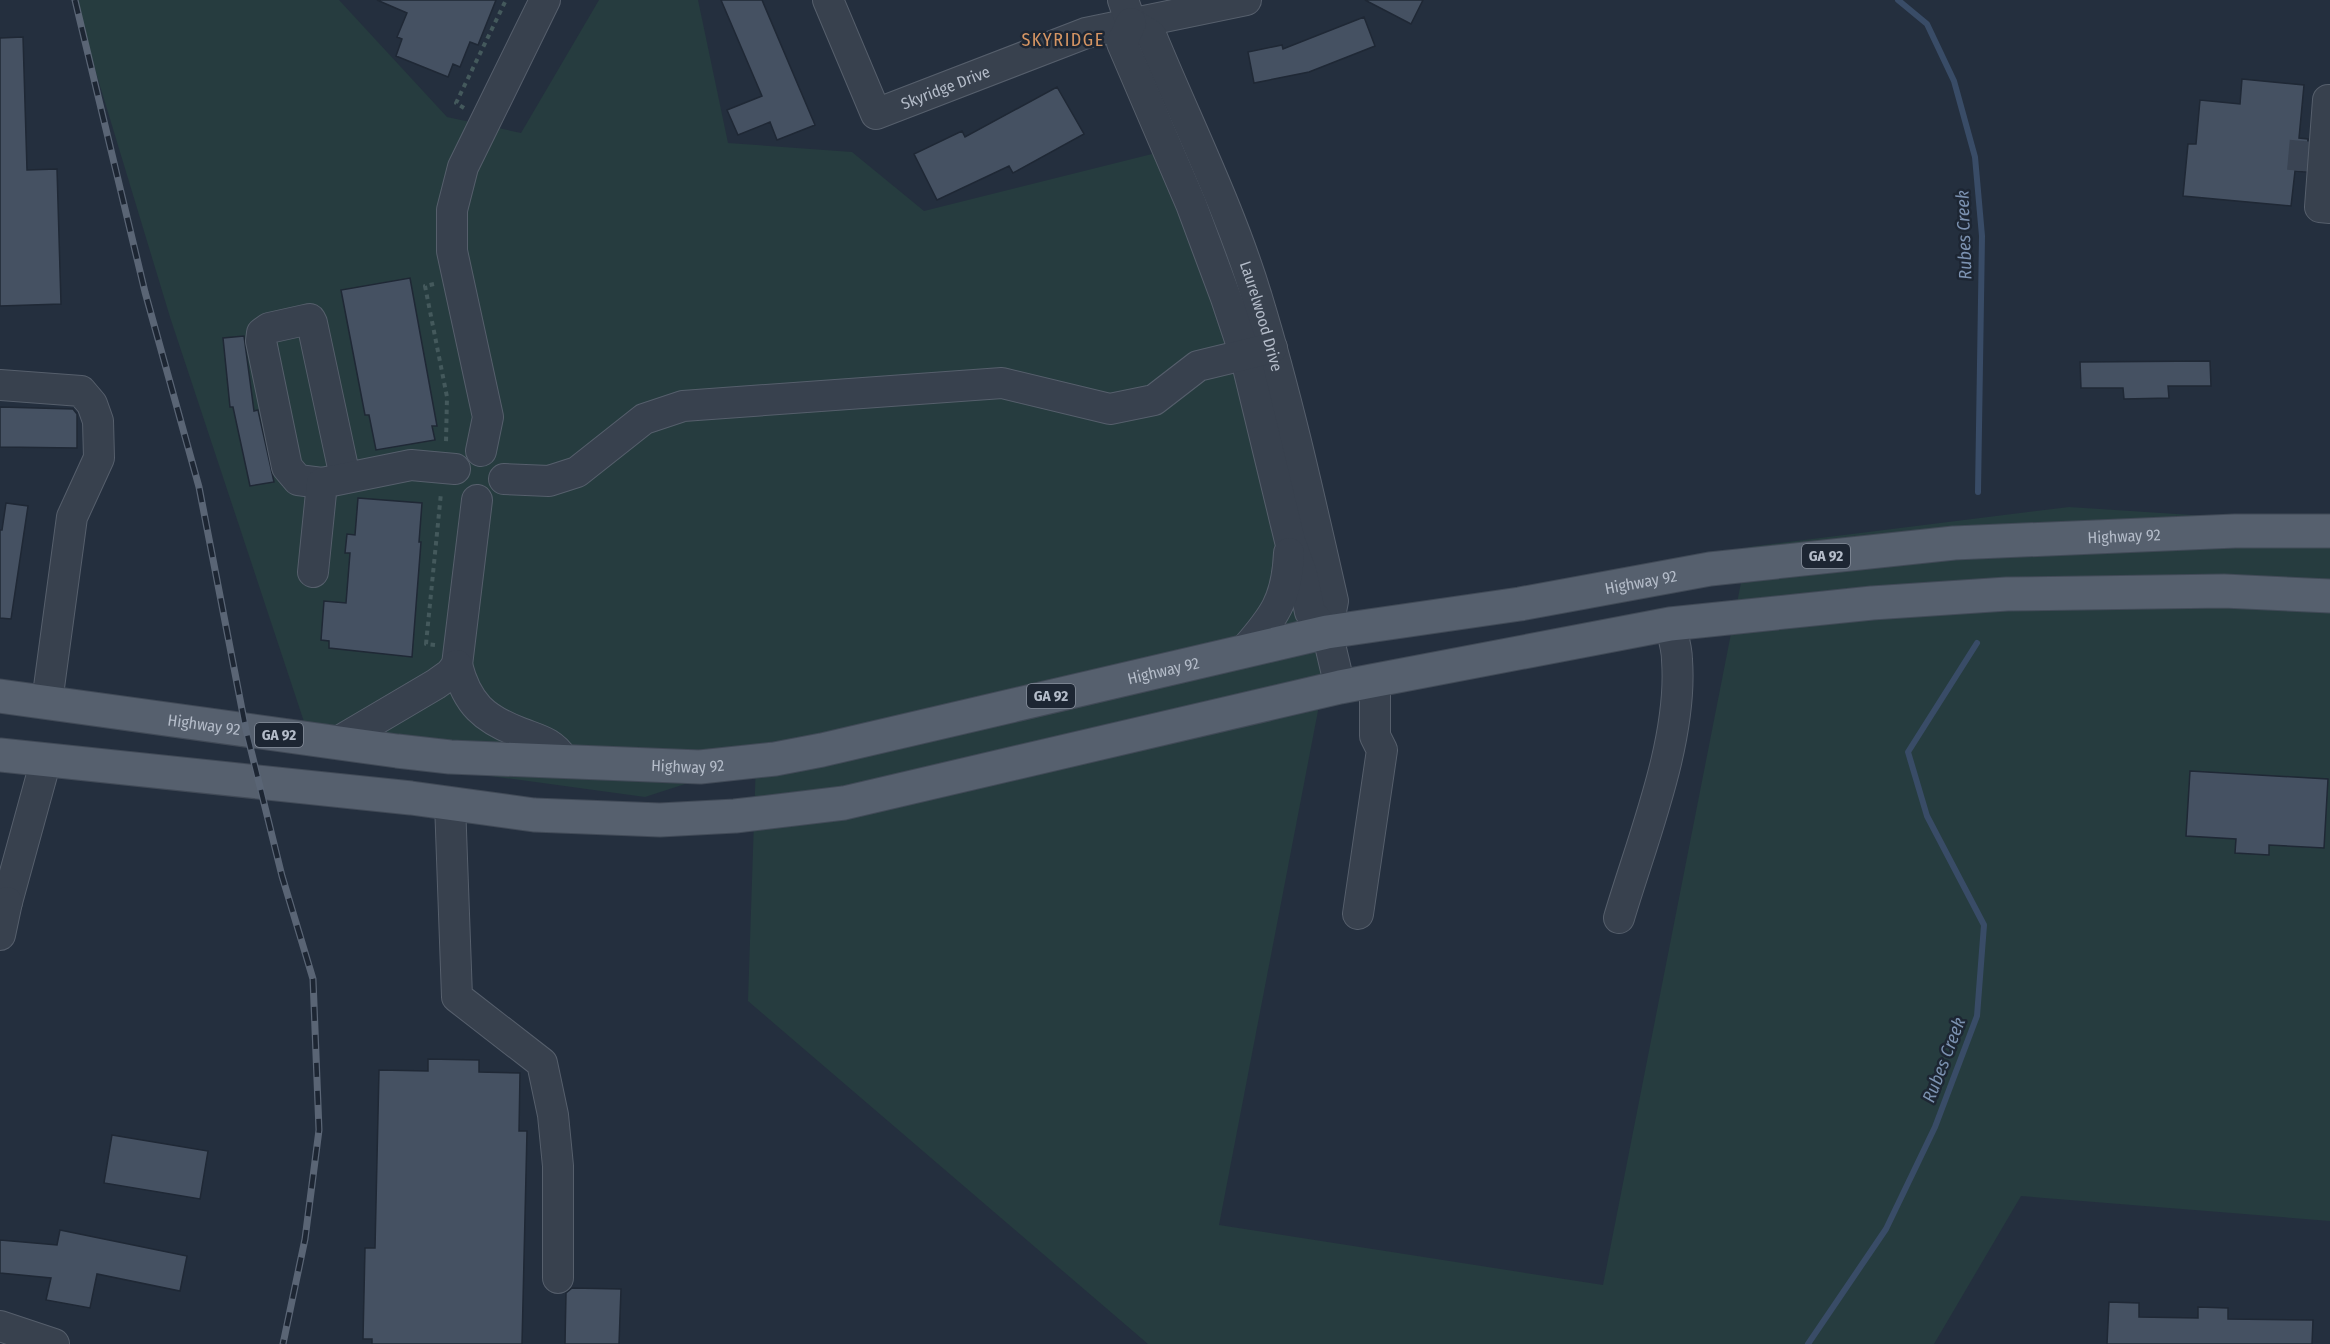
<svg xmlns="http://www.w3.org/2000/svg" width="2330" height="1344" font-family="'Fira Sans Condensed',sans-serif">
  <style>
    .green { fill: #263c3f }
    .lines { fill: none; stroke-linecap: round; stroke-linejoin: round }
    .stream { stroke: #394c67; stroke-width: 6 }
    .building { fill: #455162; stroke: #1f2835; stroke-width: 1.5 }
    .minor-tunnel { stroke: #3a4453; stroke-width: 30; stroke-dasharray: 30 15; stroke-linecap: butt }
    .minor-casing { stroke: #565f6c; stroke-width: 32 }
    .major-casing { stroke: #414a57; stroke-width: 35 }
    .path { stroke: #44595c; stroke-width: 4; stroke-dasharray: 4.5 4.5; stroke-linecap: butt }
    .minor { stroke: #38414e; stroke-width: 30 }
    .major { stroke: #56606e; stroke-width: 33 }
    .rail-casing { stroke: #5a6575; stroke-width: 7 }
    .rail { stroke: #1d2633; stroke-width: 4.5; stroke-dasharray: 14; stroke-linecap: butt }
    .labels { text-anchor: middle; dominant-baseline: central; stroke-width: 5; stroke-linejoin: round; paint-order: stroke }
    .shield { fill: #1d2633; stroke: #878f9c; stroke-width: 1.5 }
    .shield-label { font-size: 15px; font-weight: bold; fill: #b4bcc9 }
    .street-label { font-size: 16px; fill: #b4bcc9; stroke: #1d2633 }
    .neighbourhood-label { font-size: 18px; letter-spacing: 1.5px; fill: #d59563; stroke: #1d2633 }
    .water-label { font-size: 18px; font-style: italic; fill: #7c92b1; stroke: #1d2633 }
  </style>
  <rect width="100%" height="100%" fill="#242f3e"/>
  <path class="green" d="M74,0H339L447,117L521,133L599,0H698L728,143L852,152L924,211L1196,143L1333,633L1219,1225L1603,1285L1748,547L2069,507L2330,524V1221L2021,1196L1934,1344H1148L748,1001L756,761L645,797L314,752L170,317Z"/>
  <g class="lines">
    <path class="stream" d="M1898,0L1927,24L1954,81L1975,157L1982,236L1978,492
      M1808,1344L1886,1229L1935,1127L1977,1016L1984,925L1927,816L1908,752L1977,643"/>
  </g>
  <path class="building" d="M377,0H496L478,45L470,42L460,67L453,64L448,77L396,56L402,39L397,37L407,13Z
    M721,0H762L815,125L777,140L770,122L738,135L727,110L762,96Z
    M1365,0H1423L1411,24Z
    M1364,17L1375,46L1309,72L1254,83L1248,52L1282,45L1283,49Z
    M23,37L27,170L57,169L61,304L0,306V38Z
    M2242,79L2304,85L2299,138L2308,139L2305,172L2295,171L2291,206L2183,196L2188,144H2196L2200,100L2240,104Z
    M1057,87L1084,134L1013,173L1009,166L937,200L914,154L962,131L965,137Z
    M410,278L437,426H432L435,440L376,450L369,415H365L341,290Z
    M244,336L254,411L258,410L274,482L250,486L233,407H230L223,338Z
    M2210,361L2211,386H2168L2169,398L2124,399L2123,388H2081L2080,362Z
    M0,407L73,409L77,414V448L0,447Z
    M358,498L422,503L419,542H421L412,657L329,648V641L321,640L324,601L346,603L350,553H345L347,534L355,535Z
    M6,503L28,506L11,619L0,618V530H2Z
    M2190,771L2328,779L2324,848L2269,845V855L2235,853L2236,839L2186,836Z
    M428,1059L479,1060V1072L520,1073L519,1131H527L522,1344H372V1339H363L365,1248H375L379,1070L428,1071Z
    M112,1135L208,1151L200,1199L104,1183Z
    M60,1230L187,1256L180,1291L97,1274L90,1308L46,1300L51,1278L0,1273V1240L57,1245Z
    M572,1288L621,1289L619,1344H565L566,1293Z
    M2109,1302L2139,1303V1317L2198,1318V1307L2228,1308V1319L2313,1320L2312,1344H2107Z"/>
  <g class="lines">
    <path class="minor-tunnel" d="M2302,171L2305,138"/>
    <defs>
      <g id="minor">
        <path id="s1" d="M828,0L876,114L1086,33L1246,0"/>
        <path id="s2" d="M1123,0L1131,23L1151,35C1187,123 1231,210 1258,301C1288,400 1310,500 1333,601L1327,632L1340,687"/>
        <path d="M1131,23L1122,43L1191,204L1226,298L1245,355L1290,541L1302,574L1310,612L1327,632"/>
        <path d="M2330,100H2328L2320,207L2330,208"/>
        <path d="M0,385L81,391L92,404L98,421L99,458L72,517L47,702"/>
        <path d="M481,451L488,417L452,251V210L463,167L545,0"/>
        <path d="M504,479L549,481L577,472L644,419L683,406L1002,383L1110,409L1154,400L1198,366L1272,348"/>
        <path d="M322,483L298,480L287,467L261,341L262,333L269,328L305,320L310,319L312,323L345,477"/>
        <path d="M313,572L322,483L411,465L455,469"/>
        <path d="M1244,651C1274,617 1287,600 1289,553"/>
        <path d="M457,665L477,500"/>
        <path d="M336,743L436,684L450,674L457,665C467,704 484,719 521,733C539,740 552,742 563,759"/>
        <path d="M450,803L457,997L542,1063L553,1115L558,1166V1278"/>
        <path d="M0,902H7L46,760"/>
        <path d="M1358,914L1382,750L1375,736V680"/>
        <path d="M1619,918C1642,840 1683,741 1677,660C1677,648 1673,636 1670,624"/>
        <path d="M0,935L7,902"/>
        <path d="M0,1326L54,1344"/>
      </g>
      <g id="major">
        <path id="s3" d="M0,696L397,751L450,757L700,767L775,759L822,750L1327,632L1520,604L1710,569L1954,543L2235,531H2330"/>
        <path d="M0,755L411,798L534,815L660,820L735,816L844,803L1340,687L1670,624L1872,603L2007,594L2224,591L2330,596"/>
      </g>
    </defs>
    <use href="#minor" class="minor-casing"/>
    <use href="#major" class="major-casing"/>
    <path class="path" d="M464,108L456,103L506,0
      M434,284L425,286L447,397L446,443
      M435,645L426,644L441,493"/>
    <use href="#minor" class="minor"/>
    <use href="#major" class="major"/>
    <defs>
      <path id="rail" d="M75,0L145,292L199,487L246,730L282,876L313,979L319,1130L305,1239L283,1344"/>
    </defs>
    <use href="#rail" class="rail-casing"/>
    <use href="#rail" class="rail"/>
  </g>
  <g class="labels">
    <g class="shield">
      <rect x="1802" y="544" width="48" height="24" rx="4.5"/>
      <rect x="1027" y="684" width="48" height="24" rx="4.5"/>
      <rect x="255" y="723" width="48" height="24" rx="4.5"/>
    </g>
    <g class="shield-label">
      <text x="1826" y="556">GA 92</text>
      <text x="1051" y="696">GA 92</text>
      <text x="279" y="735">GA 92</text>
    </g>
    <g class="street-label">
      <text stroke="none"><textPath href="#s1" startOffset="198">Skyridge Drive</textPath></text>
      <text stroke="none"><textPath href="#s2" startOffset="350">Laurelwood Drive</textPath></text>
      <text stroke="none"><textPath href="#s3" startOffset="2150">Highway 92</textPath></text>
      <text stroke="none"><textPath href="#s3" startOffset="1664">Highway 92</textPath></text>
      <text stroke="none"><textPath href="#s3" startOffset="1178">Highway 92</textPath></text>
      <text stroke="none"><textPath href="#s3" startOffset="206">Highway 92</textPath></text>
      <text stroke="none"><textPath href="#s3" startOffset="692">Highway 92</textPath></text>
    </g>
    <g class="neighbourhood-label">
      <text x="1063" y="40">SKYRIDGE</text>
    </g>
    <g class="water-label">
      <text transform="translate(1964 235) rotate(-92)">Rubes Creek</text>
      <text transform="translate(1944 1060) rotate(-69)">Rubes Creek</text>
    </g>
  </g>
</svg>
